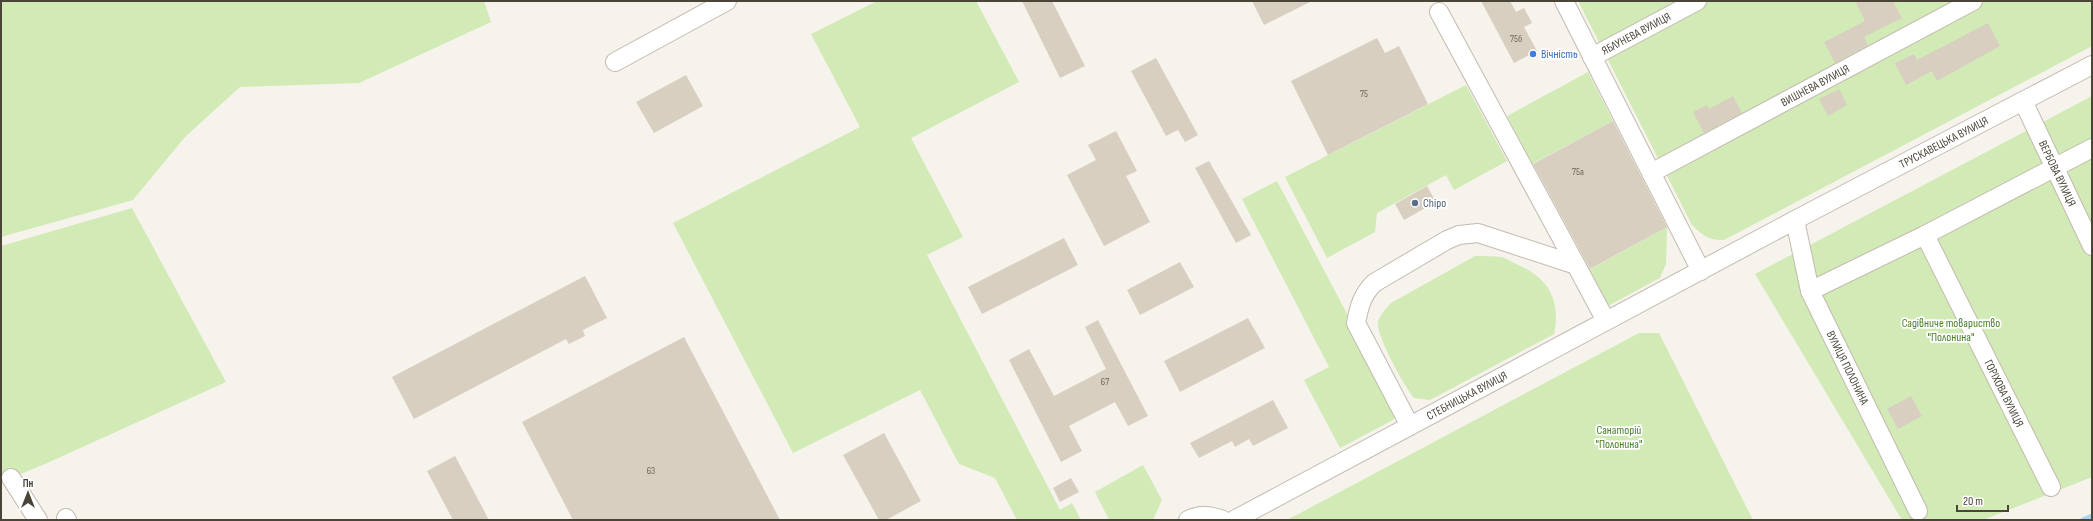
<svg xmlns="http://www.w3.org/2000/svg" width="2093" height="521" font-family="'Sofia Sans Condensed',sans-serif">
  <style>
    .green { fill: #d2eab5 }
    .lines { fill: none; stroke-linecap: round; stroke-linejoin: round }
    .stream { stroke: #a9d4f2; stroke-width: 5 }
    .building { fill: #d8cfc1 }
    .minor-casing { stroke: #c2bbae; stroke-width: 20 }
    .minor { stroke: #fff; stroke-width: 18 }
    .shop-dot { fill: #3f7fe0; stroke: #fff; stroke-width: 1.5 }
    .service-dot { fill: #5c6f8a; stroke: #fff; stroke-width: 1.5 }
    .labels { text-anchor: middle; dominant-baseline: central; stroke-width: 3.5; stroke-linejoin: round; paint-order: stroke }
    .number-label { font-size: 10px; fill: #6e675b }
    .street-label { font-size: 12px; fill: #4b4439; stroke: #fff }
    .shop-label { font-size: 12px; fill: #366cbe; stroke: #fff; text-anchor: start }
    .service-label { font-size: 12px; fill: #4e5e75; stroke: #fff; text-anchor: start }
    .park-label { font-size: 12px; fill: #4a7f2a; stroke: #fff }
  </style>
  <rect width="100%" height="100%" fill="#f6f3ec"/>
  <path class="green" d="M1,1H484L491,22L359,83L240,87L185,137L133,200L1,237Z
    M877,1H976L1019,82L911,138L963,237L927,255L1060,510L1072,503L1081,520H1017L995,478L959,464L920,390L793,453L673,223L860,127L811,34Z
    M1578,1H2092V46L1724,240C1709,241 1702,235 1692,225Z
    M1588,72L1613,121L1532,164L1507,116Z
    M1466,85L1507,161L1454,190L1446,175L1377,213L1375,232L1327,258L1285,177Z
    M2092,96V477L1983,520H1902L1755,274Z
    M1277,181L1394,403L1395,416L1393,420L1340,448L1304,380L1329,367L1242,199Z
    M132,208L226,382L45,464L1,482V246Z
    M1667,227L1666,264L1660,278L1608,306L1589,270Z
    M1475,256C1483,256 1493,256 1501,257C1506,258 1512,262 1518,265C1549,278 1561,301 1554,334L1430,400L1414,398C1405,388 1376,335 1378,323C1379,315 1386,309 1391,303Z
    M1639,333H1659L1753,520H1287Z
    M1143,465L1162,500L1153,520H1109L1095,492Z"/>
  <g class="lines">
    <path class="stream" d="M2083,520L2092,516"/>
  </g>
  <path class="building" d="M1022,1H1052L1085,66L1060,78Z
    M1252,1H1312L1264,25Z
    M1481,1H1510L1516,12L1524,8L1532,23L1524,27L1537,51L1514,63Z
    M1855,1H1893L1902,18L1864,37L1868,45L1835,63L1824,42L1865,21Z
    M1988,23L2000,46L1937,81L1932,71L1906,85L1895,63L1914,54L1917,60Z
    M1377,38L1385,53L1399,46L1428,104L1328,155L1291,81Z
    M1156,58L1198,135L1185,142L1178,130L1166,136L1131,71Z
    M686,75L703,106L654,133L636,102Z
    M1839,89L1847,105L1828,116L1819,99Z
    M1733,96L1742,113L1704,133L1693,112L1707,105L1709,109Z
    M1613,121L1667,227L1590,269L1533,164Z
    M1116,131L1137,171L1126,176L1150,222L1104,246L1067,175L1096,160L1088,145Z
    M1209,161L1251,235L1236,243L1195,168Z
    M1427,186L1436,202L1404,220L1395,204Z
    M1064,238L1078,265L982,314L968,287Z
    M1180,262L1194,287L1140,315L1127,290Z
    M585,276L607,318L583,330L585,336L569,344L566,339L414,419L392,377Z
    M1248,318L1265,348L1180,392L1164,361Z
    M1098,320L1148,416L1128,426L1115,402L1069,426L1082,451L1061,462L1009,360L1029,349L1054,396L1106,369L1085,327Z
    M684,337L780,520H573L522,422Z
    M1911,396L1922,416L1898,429L1887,409Z
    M1273,400L1288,428L1253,446L1249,439L1235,447L1232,441L1199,458L1190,443Z
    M884,433L921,501L886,520H879L843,455Z
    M455,456L489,520H453L427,471Z
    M1071,478L1079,492L1060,502L1053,488Z"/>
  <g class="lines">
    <defs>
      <g id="minor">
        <path d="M1564,1L1701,271"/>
        <path d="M1439,12L1576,265"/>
        <path id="s1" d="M1592,57L1697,1"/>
        <path d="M615,62L727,1"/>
        <path id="s2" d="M2023,101L2092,246"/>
        <path id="s3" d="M1651,173L1973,1"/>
        <path id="s4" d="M1795,220L1810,291L1918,511"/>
        <path id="s5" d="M1925,235L2051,487"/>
        <path d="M1810,291L1925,235L2092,148"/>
        <path d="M1410,426L1356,323C1359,307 1362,295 1374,283L1447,240L1459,235L1478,233L1576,265L1606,321"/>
        <path d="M11,478L38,520"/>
        <path d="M66,518L67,520"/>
        <path d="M1188,520C1201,514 1210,515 1223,520"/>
        <path id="s6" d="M1234,520L1795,220L2092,65"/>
      </g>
    </defs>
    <use href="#minor" class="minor-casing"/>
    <use href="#minor" class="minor"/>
  </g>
  <circle class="shop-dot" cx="1533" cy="54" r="4"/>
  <circle class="service-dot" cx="1415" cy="203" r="4"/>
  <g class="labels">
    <g class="number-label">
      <text x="1516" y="39">75б</text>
      <text x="1364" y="94">75</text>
      <text x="1578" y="172">75а</text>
      <text x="1105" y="382">67</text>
      <text x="651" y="471">63</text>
    </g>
    <g class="street-label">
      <text stroke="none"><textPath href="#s1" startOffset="50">ЯБЛУНЕВА ВУЛИЦЯ</textPath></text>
      <text stroke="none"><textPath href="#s3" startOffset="186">ВИШНЕВА ВУЛИЦЯ</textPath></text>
      <text stroke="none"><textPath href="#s6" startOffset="804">ТРУСКАВЕЦЬКА ВУЛИЦЯ</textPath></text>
      <text stroke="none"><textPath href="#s2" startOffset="80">ВЕРБОВА ВУЛИЦЯ</textPath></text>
      <text stroke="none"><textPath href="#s4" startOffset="158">ВУЛИЦЯ ПОЛОНИНА</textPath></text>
      <text stroke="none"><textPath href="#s5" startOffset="177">ГОРІХОВА ВУЛИЦЯ</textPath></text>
      <text stroke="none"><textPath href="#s6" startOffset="264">СТЕБНИЦЬКА ВУЛИЦЯ</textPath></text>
    </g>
    <g class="shop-label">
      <text x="1541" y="54">Вічність</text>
    </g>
    <g class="service-label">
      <text x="1423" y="203">Chipo</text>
    </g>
    <g class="park-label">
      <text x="1951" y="323">Садівниче товариство<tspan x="1951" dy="14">"Полонина"</tspan></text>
      <text x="1619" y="430">Санаторій<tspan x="1619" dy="14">"Полонина"</tspan></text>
    </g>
  </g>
  <rect width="2093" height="521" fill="none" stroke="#4b4439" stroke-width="4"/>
  <g transform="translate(28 493)" stroke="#ffffff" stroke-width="3" paint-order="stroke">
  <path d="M0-3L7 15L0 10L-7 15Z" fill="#4b4439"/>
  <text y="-6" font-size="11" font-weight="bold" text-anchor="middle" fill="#4b4439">Пн</text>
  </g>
  <path d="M1957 505v6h51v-6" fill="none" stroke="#4b4439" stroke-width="2"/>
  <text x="1963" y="505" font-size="12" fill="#4b4439" stroke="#ffffff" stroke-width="3" paint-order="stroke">20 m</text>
</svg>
